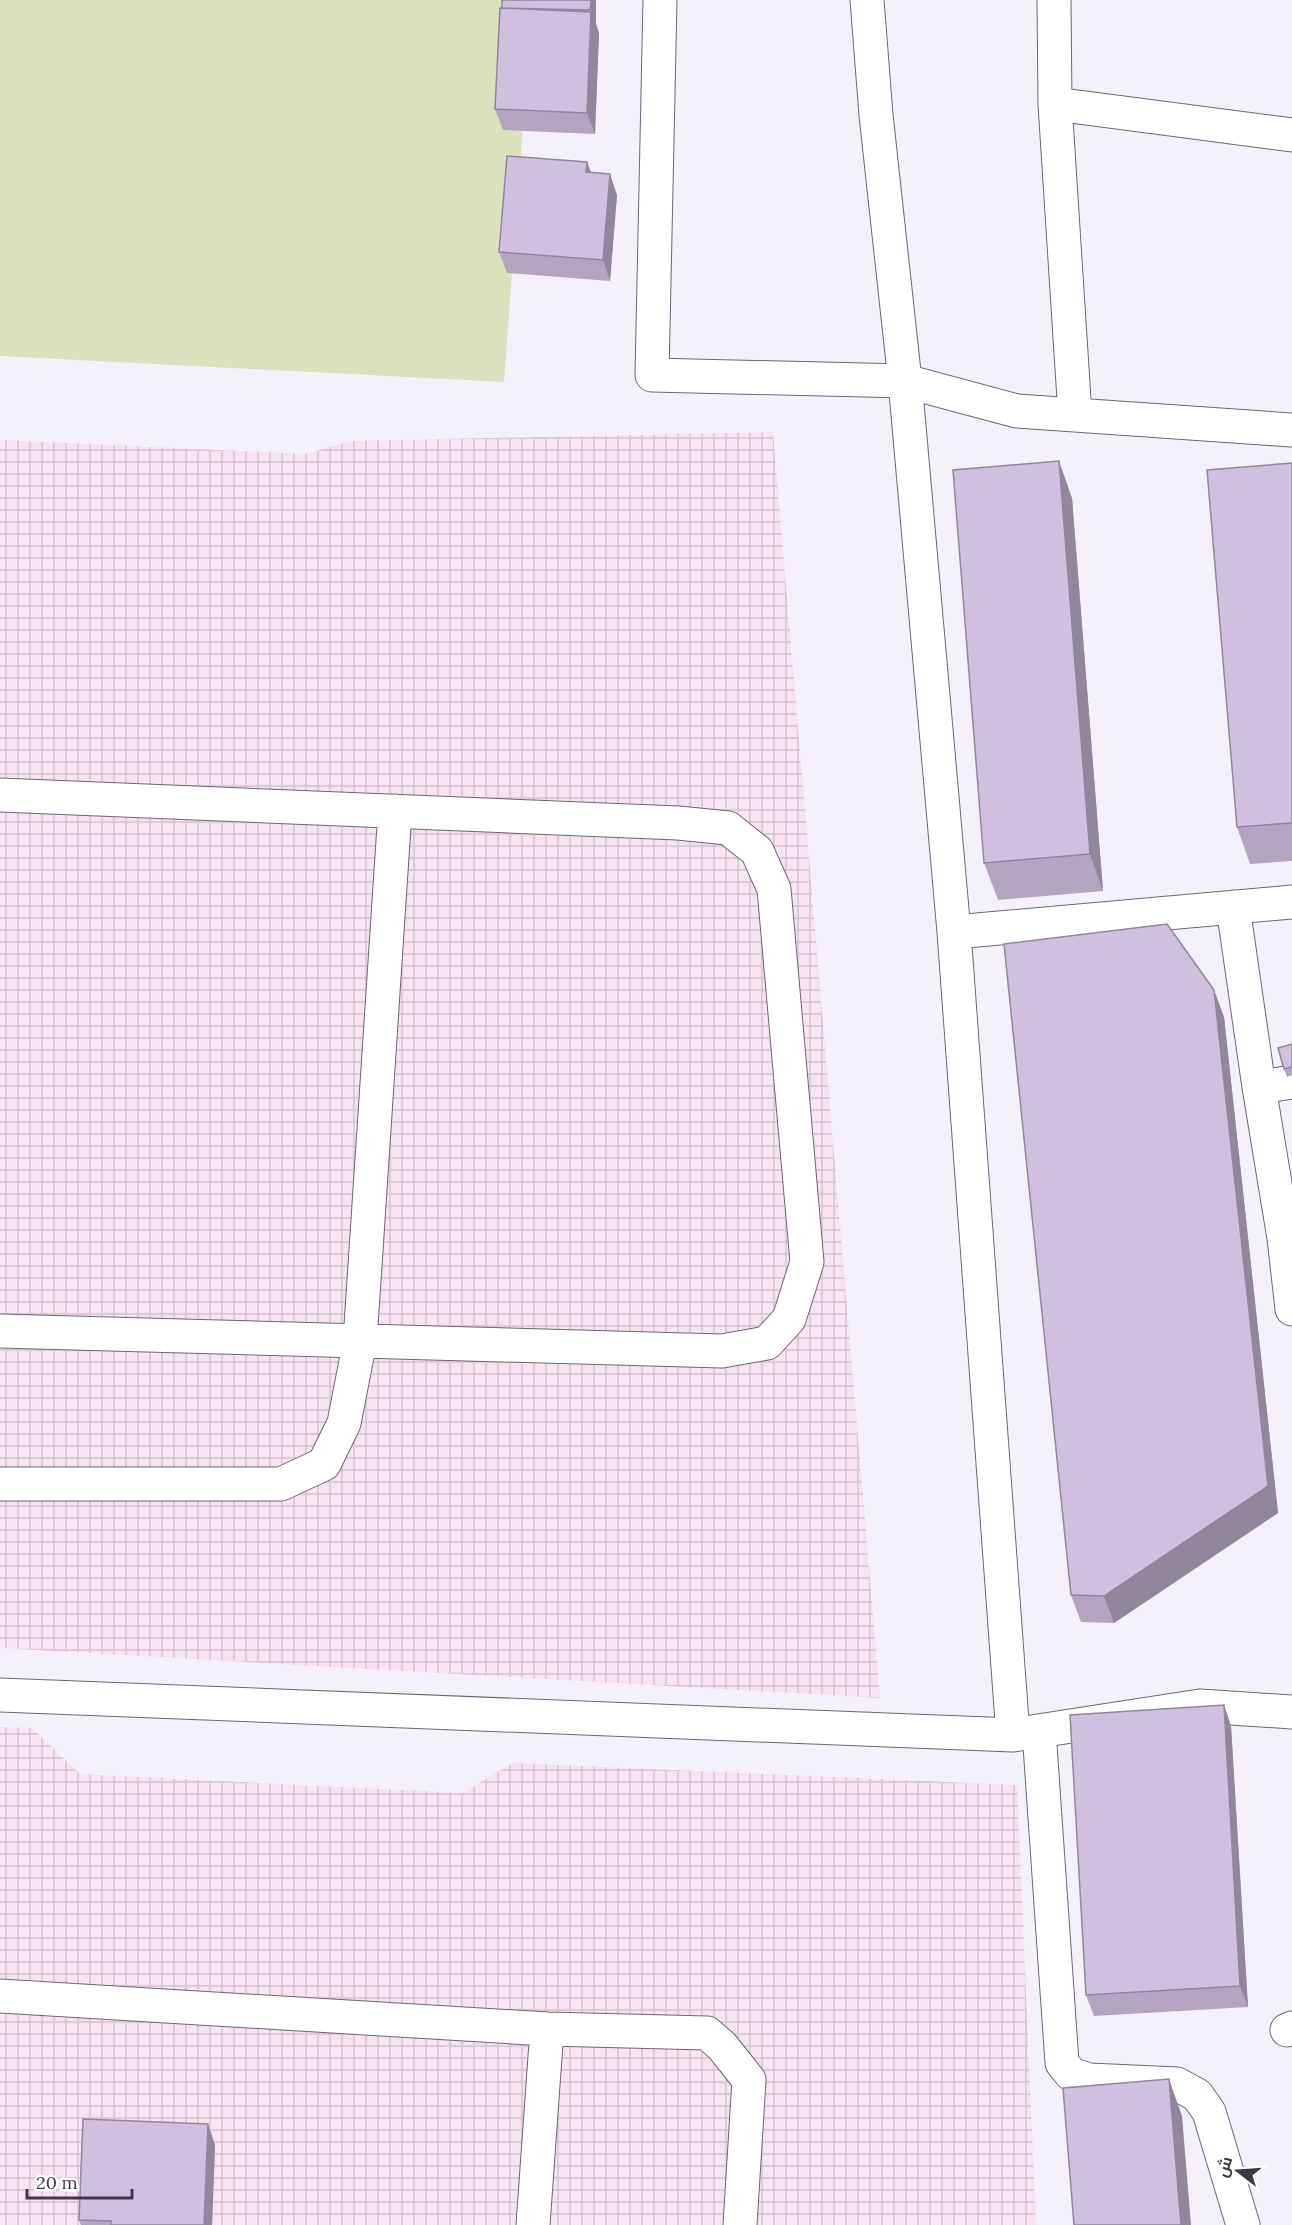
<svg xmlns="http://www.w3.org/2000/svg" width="1292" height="2225" font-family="Lora,Cairo,serif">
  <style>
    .industrial { fill: url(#industrial-grid) }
    .garden { fill: #dbe0bd }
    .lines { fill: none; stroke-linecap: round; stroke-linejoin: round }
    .minor-casing { stroke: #6d657a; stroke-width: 35 }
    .minor { stroke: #fff; stroke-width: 33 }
    .wall { fill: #b4a4c0 }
    .shaded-wall { fill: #92869c }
    .building { fill: #d1bfdf; stroke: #92869c; stroke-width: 1.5 }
  </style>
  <defs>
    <pattern id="industrial-grid" width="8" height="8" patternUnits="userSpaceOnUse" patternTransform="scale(1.5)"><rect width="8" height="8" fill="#f7e3f2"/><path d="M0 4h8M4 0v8" fill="none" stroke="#d5c4d1"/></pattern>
  </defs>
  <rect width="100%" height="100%" fill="#f5f1fb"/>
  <path class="industrial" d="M773,432L880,1698L0,1648V440L305,454L351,441Z
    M0,1727L32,1728L80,1774L462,1793L513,1763L1017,1785L1036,2225H0Z"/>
  <path class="garden" d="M0,0H532L504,382L0,356Z"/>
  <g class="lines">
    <defs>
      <path id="minor" d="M660,0L652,375L905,381L1017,411L1292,430
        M867,0L876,115L905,381L954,932L1013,1735
        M1054,0L1055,104L1075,415
        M1055,104L1292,135
        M0,795L678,823L728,828L757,851L774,889L807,1262L789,1319L767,1343L722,1351L0,1331
        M1233,907L1259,1087L1284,1238L1292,1309
        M954,932L1292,902
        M1259,1087L1292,1082
        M0,1484H281L324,1464L344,1423L360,1341L395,811
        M0,1695L1013,1735L1200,1706L1292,1712
        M1039,1731L1062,2063L1071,2074L1089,2080L1177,2084L1197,2095L1209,2112L1243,2225
        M0,1996L547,2029L707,2033L722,2046L749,2080L740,2225
        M1287,2030L1292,2028
        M533,2225L547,2029"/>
    </defs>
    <use href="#minor" class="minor-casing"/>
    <use href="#minor" class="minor"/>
  </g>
  <path class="wall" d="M596,0V24L599,33L595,134L503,130L495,109L502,8Z
    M587,162L591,173L617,195L610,281L507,273L499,252Z
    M1292,463V861L1250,864L1237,827Z
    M1072,498L1103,891L998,900L984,863Z
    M1214,990L1224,1017L1278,1513L1114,1623L1081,1622L1071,1595Z
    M1292,1044V1075L1287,1077L1284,1069Z
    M1224,1705L1231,1726L1248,2007L1094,2016L1086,1995Z
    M208,2124L215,2145L212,2225H81L79,2220Z"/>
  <path class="shaded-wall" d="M591,0H596V24L599,33L595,134L587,113Z
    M587,162L595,183L586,172Z
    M610,174L617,195L610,281L603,260Z
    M1059,461L1072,498L1103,891L1090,854Z
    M1214,990L1224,1017L1278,1513L1114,1623L1104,1596Z
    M1224,1705L1231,1726L1248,2007L1240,1986Z
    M1169,2079L1182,2116L1191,2225H1181Z
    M208,2124L215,2145L212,2225H204Z"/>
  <path class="building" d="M502,0H591L590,10L502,8Z
    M500,8L591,12L587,113L495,109Z
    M507,156L587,162L586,172L610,174L603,260L499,252Z
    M1059,461L1090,854L984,863L953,470Z
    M1292,463V823L1237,827L1207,470Z
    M1167,924L1214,990L1268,1486L1104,1596L1071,1595L1004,944Z
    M1292,1044V1067L1284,1069L1278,1048Z
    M1224,1705L1240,1986L1086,1995L1070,1715Z
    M1169,2079L1181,2225H1074L1063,2088Z
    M83,2119L208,2124L204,2225H111V2221L79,2220Z"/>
  <g transform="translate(1238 2171) rotate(287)" stroke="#ffffff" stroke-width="4.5" paint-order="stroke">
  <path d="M0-4.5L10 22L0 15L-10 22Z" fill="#3e3a44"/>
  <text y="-9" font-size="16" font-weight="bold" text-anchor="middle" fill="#3e3a44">ش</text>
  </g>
  <path d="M27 2189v9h105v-9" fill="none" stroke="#3e3a44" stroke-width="3"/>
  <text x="36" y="2189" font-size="18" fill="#3e3a44" stroke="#ffffff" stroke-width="4.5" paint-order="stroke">20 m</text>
</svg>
